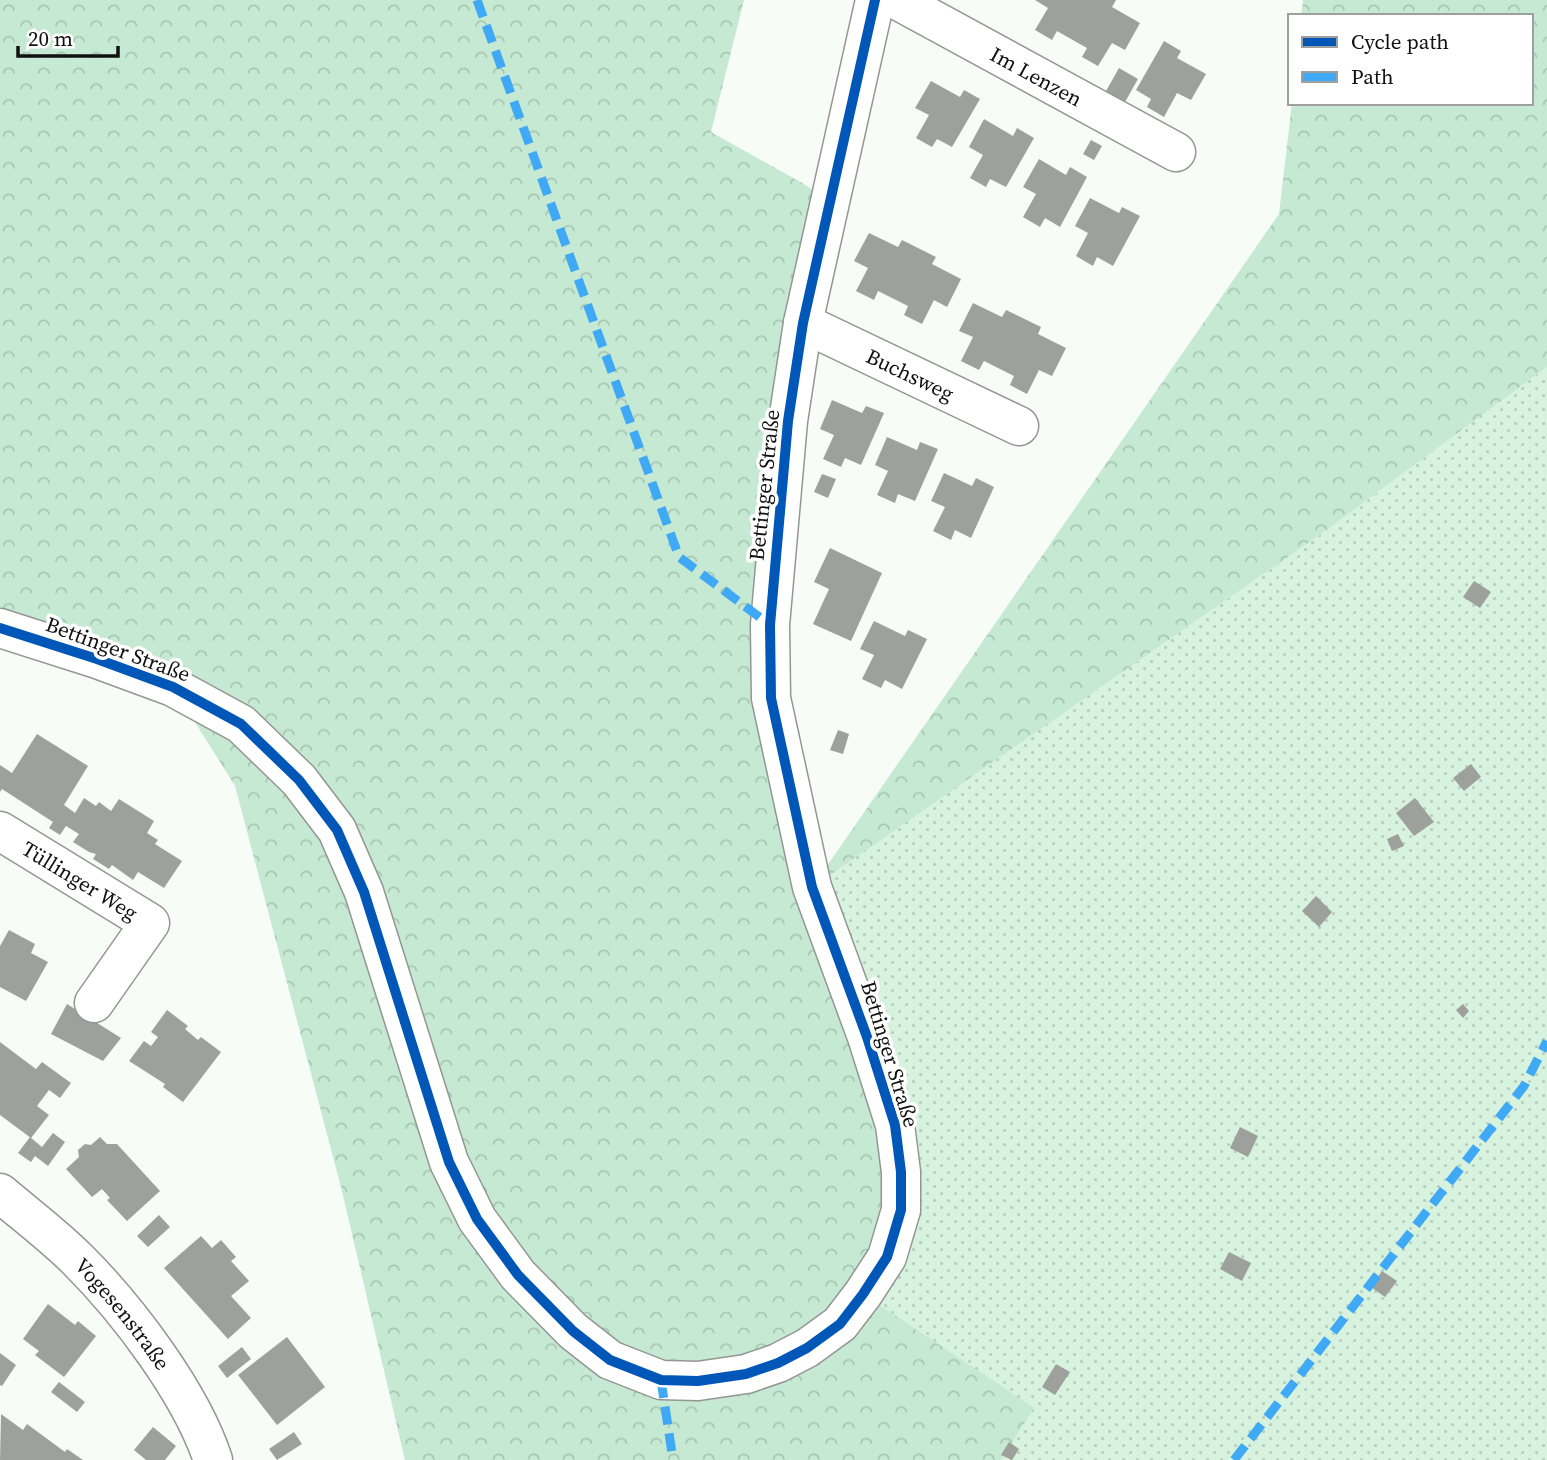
<svg xmlns="http://www.w3.org/2000/svg" width="1547" height="1460" font-family="'Source Serif 4',serif">
  <style>
    .grass { fill: url(#grass-dots) }
    .forest { fill: url(#forest-crowns) }
    .building { fill: #9ea09b }
    .lines { fill: none; stroke-linecap: round; stroke-linejoin: round }
    .minor-casing { stroke: #949694; stroke-width: 41 }
    .minor { stroke: #fefffe; stroke-width: 38 }
    .quiet { stroke: #3fa9f5; stroke-width: 9; stroke-dasharray: 18 9; stroke-linecap: butt }
    .cycleway-casing { stroke: #fff; stroke-width: 15 }
    .cycleway { stroke: #0057b8; stroke-width: 10 }
    .labels { text-anchor: middle; dominant-baseline: central; stroke-width: 7; stroke-linejoin: round; paint-order: stroke }
    .street-label { font-size: 21px; fill: #101010; stroke: #fff }
  </style>
  <defs>
    <pattern id="grass-dots" width="8" height="8" patternUnits="userSpaceOnUse" patternTransform="scale(1.75)"><rect width="8" height="8" fill="#d7f2de"/><path d="M2 2h.1M6 6h.1" fill="none" stroke="#b8cebd" stroke-width="1.8" stroke-linecap="round"/></pattern>
    <pattern id="forest-crowns" width="20" height="18" patternUnits="userSpaceOnUse" patternTransform="scale(1.75)"><rect width="20" height="18" fill="#c5e9d2"/><path d="M2 6a3 3 0 1 1 6 0M12 15a3 3 0 1 1 6 0" fill="none" stroke="#a8c7b3"/></pattern>
  </defs>
  <rect width="100%" height="100%" fill="#f8fcf6"/>
  <path class="grass" d="M1547,367V1460H1001L1033,1408L863,1294L812,887L1321,534Z"/>
  <path class="forest" d="M0,0H744L711,132L804,184L830,202L770,625L813,886L1279,214L1292,103H1531V16H1301L1303,0H1547V367L1321,534L813,887L901,1172L863,1294L1034,1408L1001,1460H405L341,1187L235,786L173,687L0,628Z"/>
  <path class="building" d="M1035,0H1116L1112,7L1140,23L1125,50L1112,43L1098,66L1082,57L1087,48L1071,39L1057,31L1052,40L1035,30L1048,8Z
    M1164,41L1181,51L1177,58L1206,74L1191,100L1177,93L1164,117L1147,107L1151,99L1136,90Z
    M1119,68L1138,79L1125,102L1106,91Z
    M931,81L960,97L964,90L980,99L952,147L937,139L932,147L916,138L929,115L915,108Z
    M984,119L1013,136L1017,128L1034,138L1006,187L990,179L986,187L970,178L983,155L969,147Z
    M1091,140L1102,146L1094,160L1083,154Z
    M1039,159L1066,175L1070,167L1087,177L1060,227L1045,218L1040,227L1023,217L1036,194L1023,187Z
    M1090,198L1119,213L1122,207L1140,216L1113,266L1097,257L1093,266L1076,256L1088,233L1075,226Z
    M869,233L898,247L902,240L936,257L932,264L961,279L947,307L934,300L922,324L904,315L908,306L878,291L874,300L856,291L868,268L854,261Z
    M973,303L1002,317L1006,310L1041,327L1038,334L1066,348L1052,376L1039,370L1027,394L1010,385L1014,376L984,361L979,370L961,361L973,337L959,331Z
    M832,400L862,413L866,406L884,413L861,465L845,458L841,467L823,459L834,435L820,429Z
    M887,437L917,450L920,442L938,449L915,501L898,494L895,503L877,495L888,471L875,465Z
    M944,473L972,486L976,478L994,487L971,538L955,530L951,540L933,531L945,507L931,501Z
    M822,474L836,479L828,498L814,492Z
    M830,548L882,573L851,641L813,624L829,589L814,582Z
    M1474,581L1491,592L1480,608L1463,597Z
    M874,621L905,636L908,630L927,639L902,689L885,680L881,688L862,679L874,655L860,649Z
    M838,730L849,734L843,754L830,750Z
    M37,734L88,766L64,805L75,813L84,798L96,806L99,802L111,811L119,799L154,821L147,833L158,840L155,844L182,861L164,888L138,872L133,880L112,865L109,869L93,859L96,854L89,852L73,842L79,834L66,826L60,835L49,828L53,822L2,789L0,792V765L12,773Z
    M1471,764L1481,777L1464,791L1453,778Z
    M1415,798L1434,822L1414,836L1396,813Z
    M1398,834L1404,846L1392,851L1387,839Z
    M1316,896L1332,912L1319,927L1302,911Z
    M9,930L35,944L31,953L48,962L26,1001L0,987V946Z
    M67,1004L121,1038L103,1061L51,1034Z
    M1463,1004L1469,1011L1463,1018L1456,1010Z
    M167,1010L188,1026L185,1029L198,1040L201,1037L221,1052L183,1102L163,1087L165,1084L129,1061L144,1041L151,1046L158,1037L151,1032Z
    M0,1042L36,1069L42,1062L71,1083L60,1098L49,1090L37,1106L49,1115L31,1138L0,1115Z
    M1240,1127L1258,1136L1248,1157L1230,1148Z
    M53,1133L65,1142L48,1166L35,1156L31,1162L18,1153L30,1137L42,1147Z
    M100,1137L107,1144H117L160,1191L127,1221L107,1200L110,1198L102,1189L92,1197L66,1169L79,1157L78,1150L85,1144L91,1145Z
    M159,1215L170,1227L148,1247L137,1236Z
    M201,1236L212,1248L221,1240L236,1257L231,1261L249,1281L231,1296L251,1318L228,1339L164,1268Z
    M1229,1252L1251,1263L1242,1281L1220,1269Z
    M1382,1271L1397,1281L1385,1297L1371,1287Z
    M48,1304L75,1325L78,1321L96,1336L64,1377L35,1355L39,1351L23,1339Z
    M287,1337L325,1387L277,1425L238,1375Z
    M242,1347L251,1359L227,1378L218,1366Z
    M0,1353L16,1365L2,1386L0,1385Z
    M1056,1364L1070,1372L1055,1395L1042,1387Z
    M59,1382L85,1402L77,1412L51,1392Z
    M1,1414L23,1430L27,1424L65,1452L67,1449L83,1460H0Z
    M153,1427L176,1446L165,1460H146L134,1450Z
    M294,1432L302,1444L277,1460L269,1449Z
    M1009,1442L1019,1449L1012,1460L1001,1455Z"/>
  <g class="lines">
    <defs>
      <g id="minor">
        <path id="s1" d="M897,0L1176,152"/>
        <path id="s2" d="M803,323L1019,426"/>
        <path d="M0,628L97,659L173,687L241,724L299,780L337,830L364,892L449,1162L477,1219L518,1275L573,1331L610,1360L661,1380L698,1381L746,1374L778,1363L807,1348L840,1324L863,1294L887,1257L901,1210V1172L895,1125L867,1037L812,887L771,698L770,625L788,421L803,323L875,0"/>
        <path id="s3" d="M0,831L150,923L94,1003"/>
        <path id="s4" d="M0,1193C26,1215 54,1236 78,1260C128,1310 191,1393 213,1460"/>
      </g>
    </defs>
    <use href="#minor" class="minor-casing"/>
    <use href="#minor" class="minor"/>
    <path class="quiet" d="M477,0L679,557L770,625
      M661,1380L673,1460
      M1234,1460L1524,1086L1547,1041"/>
    <defs>
      <path id="cycleway" d="M0,628L97,659L173,687L241,724L299,780L337,830L364,892L449,1162L477,1219L518,1275L573,1331L610,1360L661,1380L698,1381L746,1374L778,1363L807,1348L840,1324L863,1294L887,1257L901,1210V1172L895,1125L867,1037L812,887L771,698L770,625L788,421L803,323L875,0"/>
    </defs>
    <use href="#cycleway" class="cycleway-casing"/>
    <use href="#cycleway" class="cycleway"/>
  </g>
  <g class="labels">
    <g class="street-label">
      <text stroke="none"><textPath href="#s1" startOffset="159">Im Lenzen</textPath></text>
      <text stroke="none"><textPath href="#s2" startOffset="119">Buchsweg</textPath></text>
      <text transform="translate(764 485) rotate(-84)">Bettinger Straße</text>
      <text transform="translate(118 649) rotate(20)">Bettinger Straße</text>
      <text stroke="none"><textPath href="#s3" startOffset="94">Tüllinger Weg</textPath></text>
      <text transform="translate(890 1054) rotate(73)">Bettinger Straße</text>
      <text stroke="none"><textPath href="#s4" startOffset="173">Vogesenstraße</textPath></text>
    </g>
  </g>
  <rect x="1288" y="14" width="245" height="91" fill="#ffffff" stroke="#9f9f9f" stroke-width="2"/>
  <rect x="1302" y="37" width="35" height="10" fill="#0057b8" stroke="#9f9f9f" stroke-width="2"/>
  <text x="1351" y="49" font-size="21" fill="#101010">Cycle path</text>
  <rect x="1302" y="72" width="35" height="10" fill="#3fa9f5" stroke="#9f9f9f" stroke-width="2"/>
  <text x="1351" y="84" font-size="21" fill="#101010">Path</text>
  <path d="M18 46v10h100v-10" fill="none" stroke="#101010" stroke-width="3.5"/>
  <text x="28" y="46" font-size="21" fill="#101010" stroke="#ffffff" stroke-width="5" paint-order="stroke">20 m</text>
</svg>
